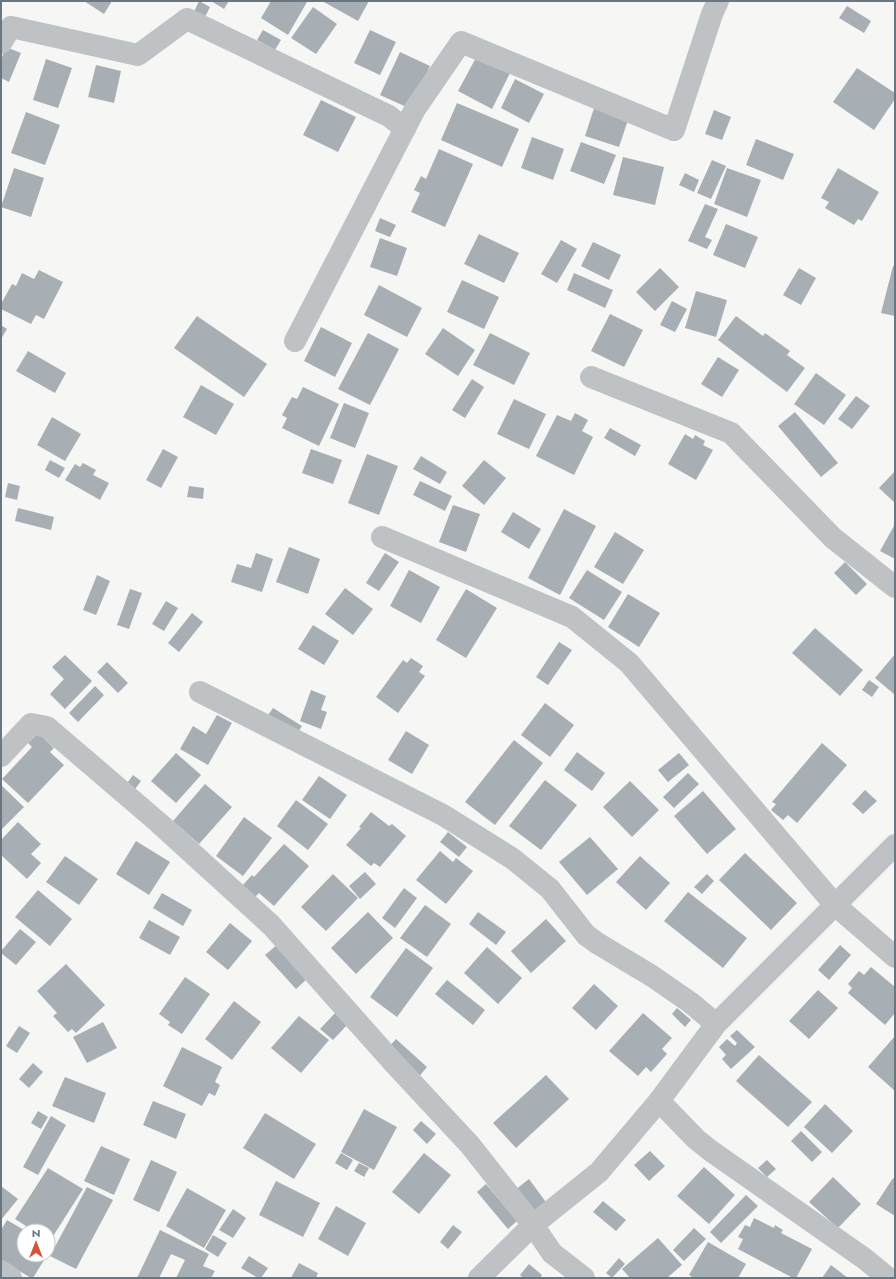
<svg xmlns="http://www.w3.org/2000/svg" width="896" height="1279" font-family="Jost,sans-serif">
  <style>
    .building { fill: #a8afb4 }
    .lines { fill: none; stroke-linecap: round; stroke-linejoin: round }
    .minor { stroke: #bec2c5; stroke-width: 22 }
  </style>
  <rect width="100%" height="100%" fill="#f6f6f4"/>
  <path class="building" d="M84,1H112L104,14Z
    M199,1L210,7L204,19L193,14Z
    M211,1H229L224,9Z
    M271,1H305L307,2L288,35L261,18Z
    M322,1H369L358,21Z
    M847,6L871,21L864,33L839,18Z
    M313,7L337,24L316,54L291,38Z
    M263,30L281,40L275,50L257,40Z
    M370,30L396,42L380,75L354,63Z
    M6,47L21,53L9,82L1,78V60Z
    M400,52L430,66L411,109L380,95Z
    M478,54L511,71L492,109L458,91Z
    M46,59L72,68L58,108L33,100Z
    M96,65L121,71L114,103L88,97Z
    M857,68L895,93V99L874,130L833,102Z
    M515,79L544,94L529,123L501,108Z
    M321,100L356,117L338,152L303,135Z
    M457,103L519,129L502,167L441,140Z
    M595,105L629,117L619,147L585,136Z
    M714,110L731,117L722,140L705,134Z
    M26,112L60,125L45,165L11,153Z
    M532,137L564,149L553,180L521,168Z
    M756,139L794,154L783,180L746,165Z
    M581,142L616,155L604,184L570,171Z
    M439,149L473,164L445,227L411,212L420,193L414,190L421,176L426,179Z
    M623,157L664,167L655,205L613,195Z
    M712,160L726,166L711,199L697,193Z
    M14,168L44,178L31,217L1,207Z
    M727,168L761,180L747,217L714,204Z
    M838,168L879,192L862,221L858,219L854,225L825,208L829,202L821,198Z
    M685,173L699,180L694,192L679,185Z
    M705,204L718,209L705,237L712,240L707,249L688,241Z
    M380,218L396,225L390,237L375,231Z
    M726,224L758,237L745,268L713,255Z
    M479,234L519,253L504,283L464,264Z
    M380,238L407,248L397,276L370,267Z
    M561,240L577,249L557,283L541,274Z
    M593,242L621,255L609,280L581,266Z
    M893,266H895V316L881,313Z
    M660,268L679,287L655,311L636,292Z
    M799,268L816,278L801,305L783,295Z
    M39,270L63,282L44,319L36,315L31,324L1,309V304L12,284L16,286L22,273L34,279Z
    M574,273L613,290L605,308L567,290Z
    M462,280L499,297L484,329L447,312Z
    M379,285L422,308L407,337L364,315Z
    M696,291L727,300L716,337L685,328Z
    M672,301L687,309L675,332L660,325Z
    M610,314L643,330L624,367L591,351Z
    M197,316L267,364L244,397L174,348Z
    M736,316L763,336L765,333L790,351L787,355L805,368L787,392L718,340Z
    M1,325L7,329L1,339Z
    M321,327L352,343L335,377L304,361Z
    M443,328L475,350L458,376L425,354Z
    M368,333L399,349L370,405L338,389Z
    M490,333L530,353L514,385L473,365Z
    M28,351L66,373L55,393L16,371Z
    M718,357L739,370L722,397L701,384Z
    M816,373L846,395L824,425L794,404Z
    M472,379L484,387L465,418L452,410Z
    M201,385L234,404L216,435L183,417Z
    M303,387L339,404L319,446L282,428L287,418L282,415L292,397L297,399Z
    M856,396L870,406L852,429L838,419Z
    M514,399L546,414L529,449L497,434Z
    M344,403L369,413L355,448L330,438Z
    M795,412L838,463L821,477L778,426Z
    M575,413L588,420L582,431L593,437L574,475L536,456L557,415L571,421Z
    M52,417L81,434L65,461L37,445Z
    M610,428L641,445L635,456L604,438Z
    M685,434L693,439L695,435L705,441L703,445L713,450L696,480L668,464Z
    M163,449L178,457L161,488L146,480Z
    M311,449L342,460L333,484L302,473Z
    M367,454L398,466L379,515L348,503Z
    M421,456L447,472L440,484L413,469Z
    M50,460L65,468L59,478L45,470Z
    M484,460L506,478L484,505L462,486Z
    M83,463L96,470L93,475L109,483L100,500L65,480L75,464L80,467Z
    M895,471V503L879,488Z
    M420,481L452,496L445,511L413,495Z
    M8,483L20,486L17,500L5,497Z
    M189,486L204,488L203,499L187,497Z
    M453,505L480,514L466,552L439,542Z
    M18,508L54,517L51,530L15,521Z
    M564,509L596,526L560,595L528,578Z
    M513,512L541,529L529,549L501,532Z
    M895,524V559L880,551Z
    M615,532L644,550L623,584L594,567Z
    M289,547L320,559L308,594L276,582Z
    M256,553L273,559L262,592L231,582L237,564L251,568Z
    M385,553L399,562L379,591L366,583Z
    M845,562L867,584L856,595L834,573Z
    M409,570L440,587L421,623L390,606Z
    M587,570L622,592L604,620L569,598Z
    M97,575L110,581L96,615L83,610Z
    M345,588L373,609L353,635L325,614Z
    M130,589L142,593L129,629L117,625Z
    M466,589L497,608L466,658L436,640Z
    M628,594L660,613L639,647L608,627Z
    M166,601L178,608L164,631L152,624Z
    M192,613L203,622L179,652L168,643Z
    M313,625L339,641L324,665L298,649Z
    M815,628L863,670L840,696L792,653Z
    M559,642L572,650L548,685L536,677Z
    M895,654V695L875,678Z
    M65,655L92,681L65,709L50,694L64,679L52,667Z
    M411,658L423,666L419,672L425,676L398,713L376,697L403,660L407,663Z
    M107,662L128,683L118,693L97,672Z
    M869,680L879,687L872,697L862,690Z
    M95,686L104,695L78,722L69,713Z
    M311,690L326,696L321,710L327,712L321,729L300,721Z
    M545,703L574,725L550,757L521,735Z
    M273,708L302,726L295,737L266,718Z
    M217,715L232,723L208,765L180,749L193,726L206,734Z
    M406,731L429,745L412,774L388,760Z
    M38,733L54,748L50,752L64,765L28,803L2,779L32,747L28,743Z
    M514,740L543,763L495,825L465,802Z
    M822,743L847,765L797,823L788,815L783,820L771,810L776,804L772,802Z
    M577,752L605,773L592,791L564,770Z
    M176,753L201,775L176,803L151,781Z
    M679,753L689,765L668,782L658,770Z
    M688,773L699,784L674,808L663,797Z
    M133,775L141,781L133,792L125,786Z
    M319,776L347,795L330,819L302,800Z
    M545,780L577,805L541,850L509,826Z
    M630,781L659,810L632,837L603,807Z
    M205,784L232,807L199,844L173,821Z
    M1,785L24,807L1,830Z
    M865,790L877,801L863,814L852,804Z
    M703,791L736,829L707,854L674,816Z
    M296,800L328,824L308,850L277,826Z
    M371,812L389,826L392,824L406,836L380,867L374,863L371,866L346,845L361,828L359,827Z
    M244,817L272,838L243,876L216,856Z
    M18,822L41,844L31,854L41,863L27,879L1,855V840Z
    M448,832L467,847L459,857L440,842Z
    M590,837L618,869L587,895L559,862Z
    M136,841L170,862L149,895L116,874Z
    M284,844L309,866L274,906L259,893L255,897L242,886L252,875L254,877Z
    M440,851L453,862L456,858L473,871L446,904L416,880Z
    M745,853L797,903L771,930L719,880Z
    M65,856L98,879L79,905L46,882Z
    M640,856L670,883L646,910L616,882Z
    M365,872L376,884L360,899L349,886Z
    M333,874L358,898L326,931L301,907Z
    M707,874L714,881L702,894L694,887Z
    M404,888L417,898L395,928L382,918Z
    M38,890L72,919L50,946L15,917Z
    M688,892L747,938L723,968L664,921Z
    M162,893L192,910L183,926L153,908Z
    M425,905L451,924L427,957L400,938Z
    M368,912L393,938L356,974L331,948Z
    M478,912L506,932L496,945L469,924Z
    M546,919L566,941L531,973L511,951Z
    M149,920L180,937L170,955L139,938Z
    M230,923L252,941L228,970L206,952Z
    M20,929L36,942L16,965L1,953V951Z
    M278,944L308,978L296,989L265,955Z
    M840,945L851,955L829,980L818,970Z
    M487,947L522,978L498,1004L464,973Z
    M406,948L433,968L397,1017L370,997Z
    M66,964L105,1005L76,1033L72,1029L68,1032L53,1016L57,1013L37,991Z
    M871,967L895,987V1013L885,1025L848,993L852,988L848,984L859,971L864,975Z
    M185,977L210,994L182,1034L168,1025L170,1022L159,1014Z
    M447,980L485,1010L473,1025L435,994Z
    M594,984L618,1006L596,1030L572,1008Z
    M818,990L838,1008L809,1039L789,1021Z
    M234,1001L261,1022L232,1060L205,1039Z
    M677,1008L691,1020L685,1027L672,1014Z
    M335,1013L347,1025L333,1040L320,1029Z
    M643,1013L672,1038L662,1049L667,1054L651,1072L646,1067L638,1076L609,1051Z
    M299,1016L329,1040L301,1073L271,1048Z
    M103,1022L117,1048L87,1063L73,1037Z
    M19,1026L30,1033L17,1053L6,1046Z
    M737,1030L755,1047L731,1069L722,1059L726,1055L719,1047L727,1039L735,1046L737,1043L730,1036Z
    M895,1036V1091L868,1067Z
    M396,1039L427,1067L417,1079L386,1050Z
    M182,1047L222,1067L215,1082L220,1085L215,1096L209,1093L202,1106L163,1086Z
    M759,1055L812,1102L788,1127L736,1081Z
    M33,1063L43,1072L29,1088L19,1079Z
    M546,1075L569,1099L516,1148L493,1123Z
    M65,1077L106,1093L94,1123L52,1106Z
    M153,1101L186,1114L176,1139L143,1125Z
    M825,1104L853,1131L832,1153L804,1127Z
    M364,1109L397,1127L374,1170L341,1152Z
    M38,1111L48,1117L41,1129L31,1123Z
    M265,1113L316,1144L294,1179L243,1148Z
    M51,1116L66,1125L38,1175L23,1167Z
    M421,1121L436,1134L427,1144L413,1130Z
    M801,1131L822,1152L812,1162L791,1141Z
    M101,1146L130,1159L114,1195L84,1181Z
    M650,1151L665,1166L649,1181L634,1165Z
    M341,1153L353,1160L347,1170L335,1163Z
    M424,1153L451,1175L419,1214L392,1192Z
    M151,1160L177,1172L159,1212L133,1200Z
    M767,1160L776,1169L767,1177L758,1168Z
    M359,1163L369,1168L364,1177L354,1171Z
    M704,1167L735,1195L709,1224L677,1196Z
    M48,1168L83,1189L50,1241L48,1240V1231H34L15,1219Z
    M833,1177L861,1204L838,1228L809,1202Z
    M893,1178L895,1179V1216L876,1204Z
    M529,1179L548,1205L534,1215L515,1190Z
    M276,1181L320,1203L303,1237L259,1215Z
    M486,1184L517,1221L508,1229L477,1192Z
    M1,1186L18,1199L1,1220Z
    M87,1187L113,1200L76,1269L50,1256Z
    M187,1188L226,1210L204,1248L166,1226Z
    M746,1195L758,1206L721,1243L710,1232Z
    M603,1201L626,1220L616,1231L593,1212Z
    M336,1206L366,1223L348,1256L318,1239Z
    M233,1209L246,1218L233,1238L219,1230Z
    M754,1218L774,1228L775,1225L783,1230L781,1233L812,1249L796,1278H793L738,1249L743,1239L738,1237L745,1225L750,1227Z
    M7,1220L24,1230V1255H43L46,1257L33,1278H31L1,1260V1230Z
    M453,1225L462,1232L448,1249L440,1242Z
    M694,1228L706,1239L684,1261L673,1250Z
    M160,1230L209,1254L203,1266L215,1271L211,1278H176L185,1260L171,1254L159,1278H137Z
    M213,1235L227,1243L218,1257L205,1249Z
    M658,1238L682,1265L667,1278H630L622,1269Z
    M708,1242L746,1264L738,1278H694L689,1275Z
    M249,1256L268,1268L261,1278H258L241,1268Z
    M619,1258L625,1264L612,1278L606,1273Z
    M299,1263L318,1273L316,1278H291Z
    M529,1264L542,1275L540,1278H523L520,1275Z
    M831,1265L848,1278H822Z"/>
  <g class="lines">
    <path class="minor" d="M1,43L11,27L138,55L187,19L389,116L405,129
      M295,341L415,109L461,42L674,130L712,14L718,1
      M591,377L731,433L833,538L895,587
      M382,537L572,617L629,663L835,905L895,957
      M200,692L443,815L513,859L550,889L586,935L597,943L652,976L691,1003L716,1024
      M1,756L31,724L47,727L159,823L271,925L391,1060L470,1145L533,1225L552,1253L584,1278
      M659,1101L696,1139L711,1151L865,1259L888,1278
      M1,1271L11,1278
      M479,1278L533,1225L599,1172L659,1101L716,1024L895,845"/>
  </g>
  <rect width="896" height="1279" fill="none" stroke="#687782" stroke-width="4"/>
  <g transform="translate(36 1243)"><circle r="19" fill="#ffffff" stroke="#c3c9cd"/>
  <path d="M0-3L7 15L0 10L-7 15Z" fill="#d25538"/>
  <text y="-6" font-size="11" font-weight="bold" text-anchor="middle" fill="#687782">N</text>
  </g>
</svg>
